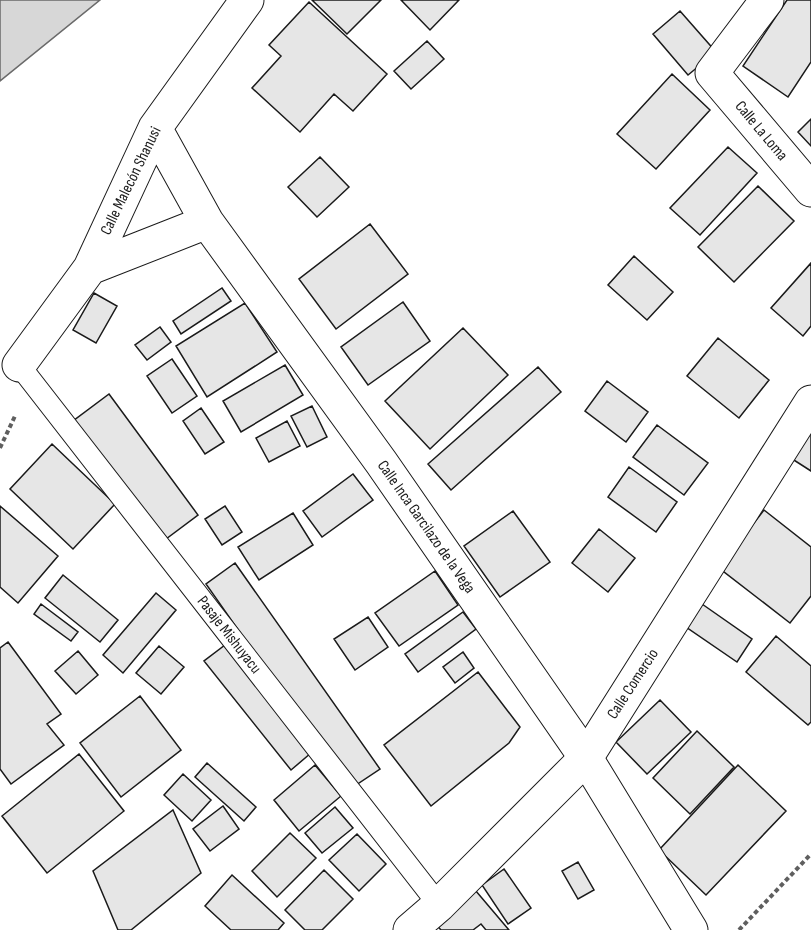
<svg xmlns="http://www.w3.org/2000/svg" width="811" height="930" font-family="'Sofia Sans Condensed',sans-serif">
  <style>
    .water { fill: #d7d7d7; stroke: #6a6a6a; stroke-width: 1.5 }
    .building { fill: #e6e6e6; stroke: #1a1a1a; stroke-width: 1.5 }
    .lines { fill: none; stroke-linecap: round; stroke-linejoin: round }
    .lane-casing { stroke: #1a1a1a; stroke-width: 23 }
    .street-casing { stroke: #1a1a1a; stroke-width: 35 }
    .secondary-casing { stroke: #1a1a1a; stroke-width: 35 }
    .path { stroke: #5f5f5f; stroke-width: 4; stroke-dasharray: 4.5 3; stroke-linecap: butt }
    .lane { stroke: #fff; stroke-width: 21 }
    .street { stroke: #fff; stroke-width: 33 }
    .secondary { stroke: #fff; stroke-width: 33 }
    .labels { text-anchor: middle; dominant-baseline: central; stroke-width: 4.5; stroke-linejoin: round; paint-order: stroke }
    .street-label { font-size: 16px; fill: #1a1a1a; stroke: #fff }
  </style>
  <rect width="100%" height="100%" fill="#fff"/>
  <path class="water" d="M0,0H100L0,81Z"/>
  <path class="building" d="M312,0H381L347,34Z
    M401,0H459L430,30Z
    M787,0H811V62L788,97L743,66Z
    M309,2L387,74L353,111L334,94L300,132L252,88L281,56L269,45Z
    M680,11L716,52L688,75L653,34Z
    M427,41L444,59L411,89L394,71Z
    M672,74L710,110L656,169L617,134Z
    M811,119V146L798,132Z
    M728,147L757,173L700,235L670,208Z
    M320,157L349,187L317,217L288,187Z
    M758,186L794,221L734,282L698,247Z
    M370,224L408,274L336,329L299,279Z
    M634,256L673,292L647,320L608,285Z
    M811,263V326L803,336L771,308Z
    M222,288L231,301L181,334L173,321Z
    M94,293L117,306L96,343L73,330Z
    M403,302L430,341L368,385L341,347Z
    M245,303L277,352L207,397L176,346Z
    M160,327L171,342L147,360L135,345Z
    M463,328L508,375L430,449L385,401Z
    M718,338L769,380L739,418L687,376Z
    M172,359L197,396L172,413L147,376Z
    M285,365L303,395L241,432L223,401Z
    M538,367L561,392L451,490L428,464Z
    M607,381L648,412L626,442L585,411Z
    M109,394L198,515L162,542L73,421Z
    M312,406L327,437L307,447L291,416Z
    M201,408L224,442L205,454L183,421Z
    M287,421L300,446L269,462L256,438Z
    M657,425L708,463L684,495L633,457Z
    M811,425V471L786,455Z
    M52,444L115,504L73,549L10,489Z
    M629,467L677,502L656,532L608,497Z
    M353,474L373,500L322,537L303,511Z
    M0,506L58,556L18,603L0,587Z
    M225,506L242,532L222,545L205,519Z
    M764,510L811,547V596L790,623L719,568Z
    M513,511L550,562L500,597L464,546Z
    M293,513L313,545L259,580L238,547Z
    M599,529L635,558L608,592L572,563Z
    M235,563L380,769L350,789L206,584Z
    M435,571L458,605L399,646L375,613Z
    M63,575L118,620L100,642L45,598Z
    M156,593L176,610L123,673L103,655Z
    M41,604L78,632L71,641L34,614Z
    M702,604L752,639L737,662L686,627Z
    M463,612L476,629L418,672L405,654Z
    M368,617L388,647L355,670L334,639Z
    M776,636L811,666V722L808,725L746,672Z
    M8,642L61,714L47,724L64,745L11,784L0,769V648Z
    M225,645L311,753L291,770L204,661Z
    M159,646L184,667L161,694L136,673Z
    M78,651L98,675L76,694L55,671Z
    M463,652L474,668L455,683L443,667Z
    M478,672L520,727L509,743L431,806L384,745Z
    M140,696L181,750L121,797L80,743Z
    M660,700L691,732L647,774L616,742Z
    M697,731L734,767L690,814L653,778Z
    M79,754L124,811L47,873L2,816Z
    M207,763L256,807L244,821L195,777Z
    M315,765L341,796L299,831L274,800Z
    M738,765L786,811L706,895L659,850Z
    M183,774L211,800L192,821L164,795Z
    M223,806L239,829L210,851L193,829Z
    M335,807L353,828L322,853L305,833Z
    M173,810L201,873L131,930H118L93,871Z
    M290,833L316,858L277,897L252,871Z
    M357,834L386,864L359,891L329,860Z
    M578,862L594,890L578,899L562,871Z
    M504,869L531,908L508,924L482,885Z
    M324,870L353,899L322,930H305L285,910Z
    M232,875L284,923L278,930H231L205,906Z
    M470,884L509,930H486L481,924L473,930H441L430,918Z"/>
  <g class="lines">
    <defs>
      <path id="lane" d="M19,365L439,905"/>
      <path id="street" d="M767,0L712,73L811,190
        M155,128L207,222L381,462L586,758L691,930
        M90,268L207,222
        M19,365L90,268L155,128L247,0"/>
      <path id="secondary" d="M410,930L439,905L586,758L811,402"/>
    </defs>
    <use href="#lane" class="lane-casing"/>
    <use href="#street" class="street-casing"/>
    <use href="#secondary" class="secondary-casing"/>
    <path class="path" d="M0,448L15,416
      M739,930L811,854"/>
    <use href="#lane" class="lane"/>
    <use href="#street" class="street"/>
    <use href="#secondary" class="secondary"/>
  </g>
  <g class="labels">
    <g class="street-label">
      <text transform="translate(761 131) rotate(50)">Calle La Loma</text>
      <text transform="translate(131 181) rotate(-64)">Calle Malecón Shanusi</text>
      <text transform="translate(426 527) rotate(55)">Calle Inca Garcilazo de la Vega</text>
      <text transform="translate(229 635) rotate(52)">Pasaje Mishuyacu</text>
      <text transform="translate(633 684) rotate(-57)">Calle Comercio</text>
    </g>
  </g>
</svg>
